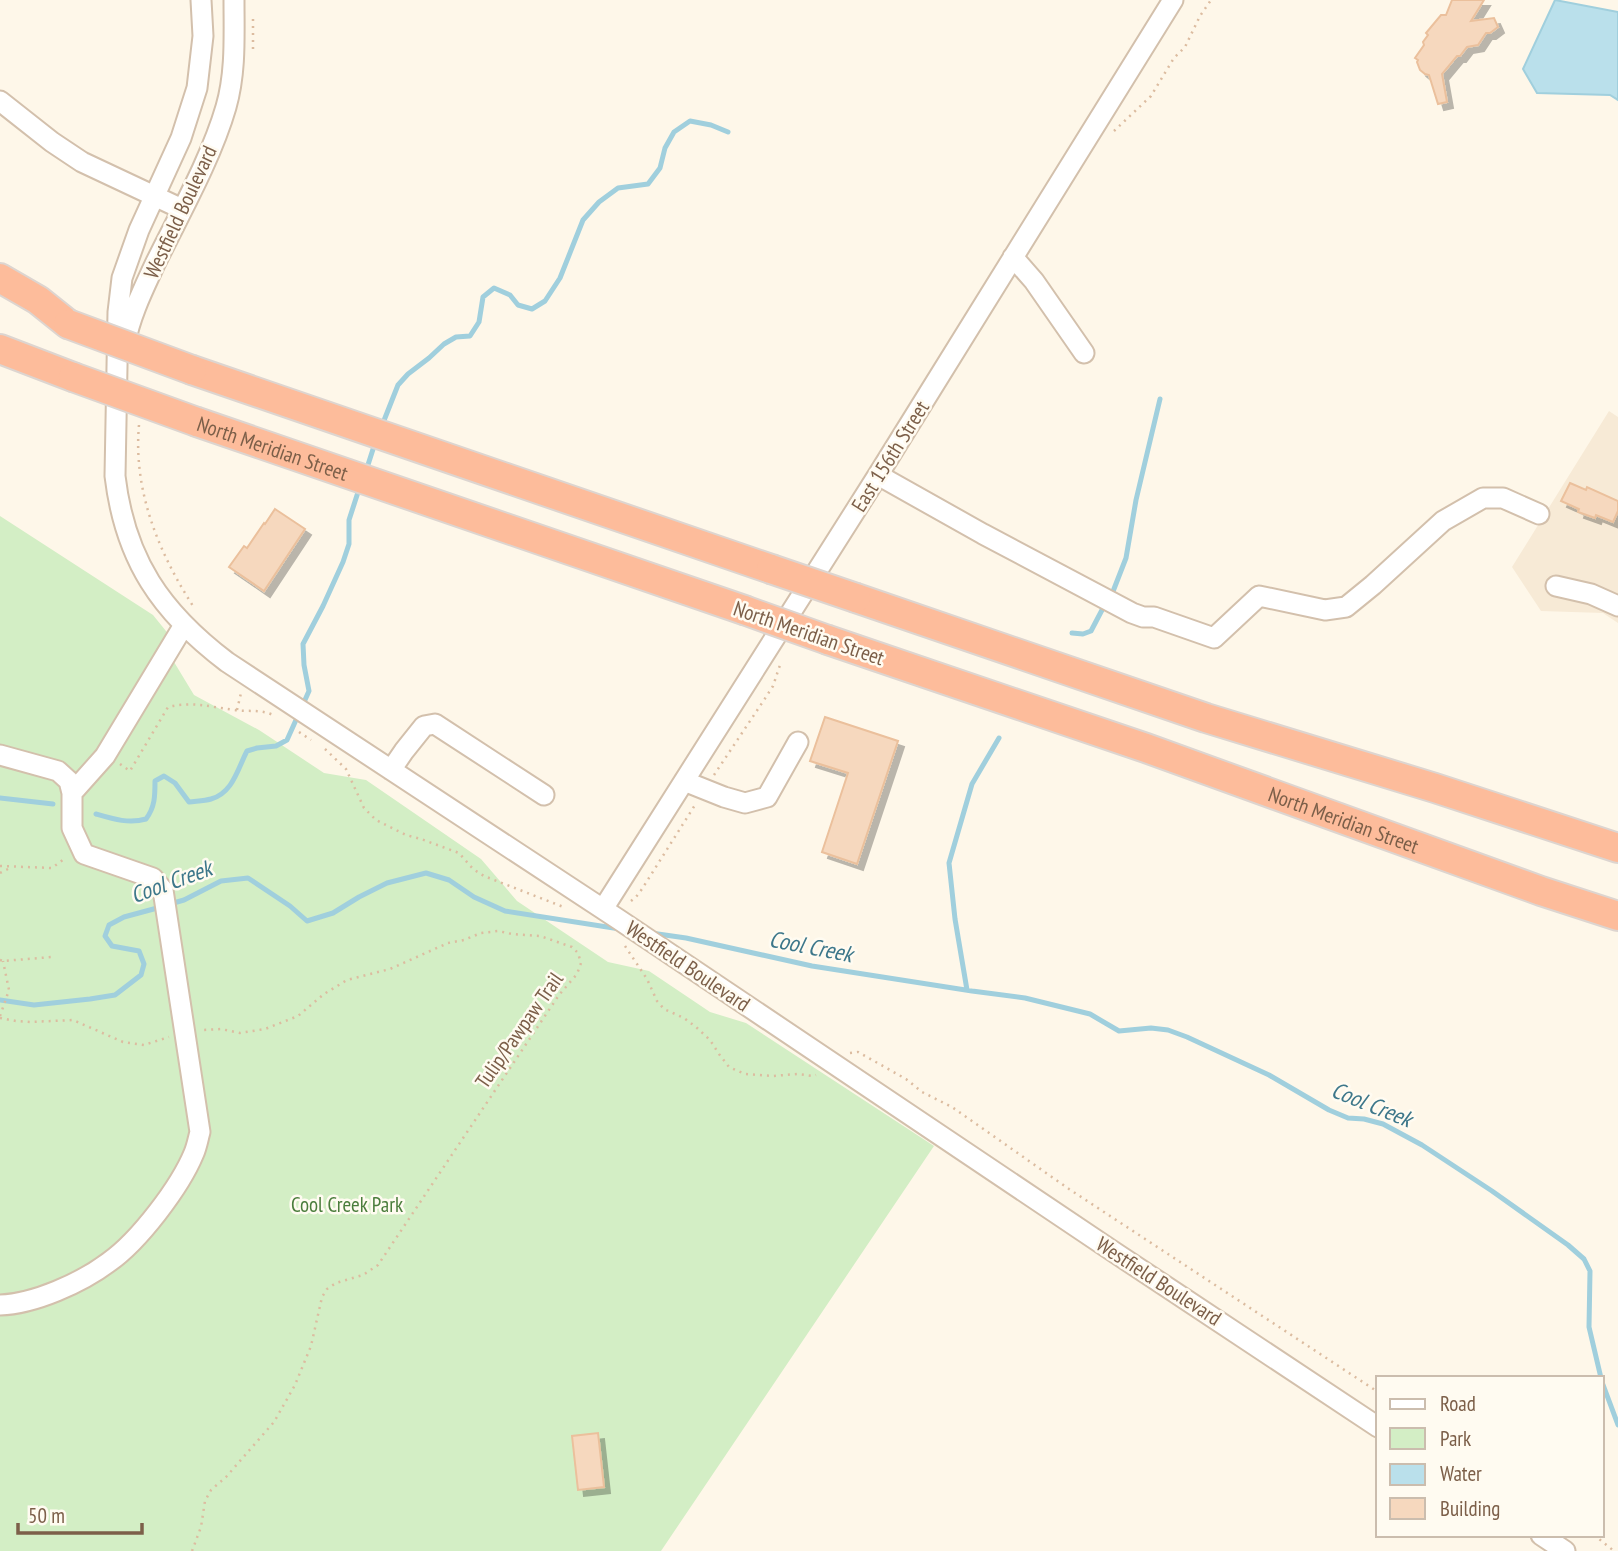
<svg xmlns="http://www.w3.org/2000/svg" width="1618" height="1551" font-family="'PT Sans Narrow',sans-serif">
  <style>
    .residential { fill: #f7ead6 }
    .green { fill: #d3eec5 }
    .water { fill: #bae0eb; stroke: #a0cfdd; stroke-width: 2 }
    .lines { fill: none; stroke-linecap: round; stroke-linejoin: round }
    .stream { stroke: #a0cfdd; stroke-width: 5 }
    .building { fill: #f6d8be; stroke: #ebc09c; stroke-width: 2; filter: url(#shadow) }
    .minor-casing { stroke: #d3c0ac; stroke-width: 23 }
    .highway-casing { stroke: #ddd5d0; stroke-width: 32 }
    .path { stroke: #dcbca0; stroke-width: 2.5; stroke-dasharray: 2 5; stroke-linecap: butt }
    .minor { stroke: #fff; stroke-width: 19 }
    .highway { stroke: #fdbc9b; stroke-width: 28 }
    .highway-bridge-casing { stroke: #ddd5d0; stroke-width: 32; stroke-linecap: butt }
    .highway-bridge { stroke: #fdbc9b; stroke-width: 28 }
    .labels { text-anchor: middle; dominant-baseline: central; stroke-width: 5; stroke-linejoin: round; paint-order: stroke }
    .street-label { font-size: 21px; fill: #7c5f49; stroke: #fffbf1 }
    .park-label { font-size: 21px; fill: #4b7d3c; stroke: #fffbf1 }
    .water-label { font-size: 23px; font-style: italic; fill: #3d778a; stroke: #fffbf1 }
  </style>
  <defs>
    <filter id="shadow"><feDropShadow dx="6" dy="6" stdDeviation="0" flood-color="#0004"/></filter>
  </defs>
  <rect width="100%" height="100%" fill="#fef7e9"/>
  <path class="residential" d="M1609,411L1618,417V623L1603,613L1541,611L1512,567Z"/>
  <path class="green" d="M0,516L153,615L170,636L183,646L174,662L194,695L259,730L324,773L366,780L481,859L517,901L608,962L649,971L710,1012L746,1023L934,1146L661,1551H0Z"/>
  <path class="water" d="M1555,0L1618,12V100L1610,95L1537,93L1523,69Z"/>
  <g class="lines">
    <path class="stream" d="M381,428L398,385L408,374L429,358L444,344L456,337L470,336L479,322L483,297L494,288L510,295L518,305L532,309L545,301L560,278L583,220L599,202L618,188L648,184L660,168L665,148L674,132L690,121L711,125L728,132
      M366,471L375,443
      M1112,594L1126,558L1136,500L1160,399
      M1072,633L1083,634L1091,631L1102,610
      M0,798L53,804
      M96,814C113,819 129,824 146,819C155,807 155,796 155,781L164,776L175,783L189,802C196,801 204,801 211,799C233,793 238,768 247,751L257,748L276,746L287,740L309,691L304,665L303,644L323,606L343,562L349,544V520L360,486
      M170,904L184,900L221,881L248,878L290,906L307,921L333,913L359,897L387,883L426,873L449,880L474,897L505,911L620,929
      M651,933L686,938L812,966L972,991L1025,998L1090,1014L1119,1031L1151,1028L1168,1030L1187,1037L1269,1075L1329,1110L1348,1118L1364,1119L1383,1124L1422,1145L1492,1191L1568,1245L1584,1259L1590,1271L1589,1327L1601,1378
      M967,990L955,919L949,863L972,784L999,738
      M0,1000L34,1005L90,999L115,995L141,975L144,964L139,951L112,946L105,936L109,925L124,917L161,907
      M1602,1382L1618,1425"/>
  </g>
  <path class="building" d="M1452,0H1484L1471,21L1494,18L1498,27L1490,33H1486L1478,45L1467,47L1460,56H1457L1442,74L1447,102L1438,104L1429,75L1425,74L1420,70L1417,62L1418,60L1415,58L1424,45L1423,42L1428,35L1426,33L1441,15H1446Z
    M1570,483L1586,490L1587,487L1618,501V511L1613,522L1596,515L1595,518L1578,512L1579,509L1561,501Z
    M275,509L305,529L264,591L229,567L244,546L247,548L264,523L265,524Z
    M825,717L898,741L857,864L822,852L848,773L810,761Z
    M598,1433L604,1487L578,1490L572,1436Z"/>
  <g class="lines">
    <defs>
      <path id="minor" d="M201,0L203,36L197,88L181,138L139,230L122,278L118,312L115,476C125,560 161,612 227,662L618,919L1111,1250L1378,1427
        M0,101L52,142L82,162L182,209
        M1013,257L1034,281L1084,353
        M125,344C130,316 143,290 155,264C179,215 211,159 226,107C236,72 234,36 234,0
        M878,475L983,534L1132,613L1143,617H1154L1214,638L1259,596L1325,610L1346,607L1373,585L1443,521L1483,498H1503L1539,514
        M1556,586L1591,594L1618,606
        M0,755L58,771L69,781L72,793V828L84,854L153,878L163,890L200,1132C198,1139 197,1146 194,1153C180,1187 139,1241 109,1262C81,1283 34,1304 0,1305
        M391,770L404,751L424,726L435,724L544,795
        M684,781L724,797L745,803L767,797L798,742
        M72,793L105,756L184,625
        M603,909L878,475L1173,0
        M1541,1535L1565,1551"/>
      <g id="highway">
        <path d="M0,278L38,300L68,324"/>
        <path d="M0,349L73,377"/>
        <path d="M192,370L771,569"/>
        <path id="s1" d="M197,422L744,610"/>
        <path d="M856,598L1206,718L1435,788L1618,848"/>
        <path id="s2" d="M828,640L1146,748L1541,891L1618,916"/>
      </g>
    </defs>
    <use href="#minor" class="minor-casing"/>
    <use href="#highway" class="highway-casing"/>
    <path class="path" d="M253,49V17
      M1114,131L1151,96L1174,58L1185,47L1200,16L1211,0
      M139,425C133,491 159,553 193,606
      M237,710L241,693
      M299,732L311,740
      M325,749L346,769L364,808L376,820L406,835L421,839L459,853L473,869L484,876L566,908
      M120,764L130,771L168,707C194,701 209,707 235,710C248,712 260,709 273,715
      M714,775L764,700L773,686L780,665
      M0,866L52,868L64,859V856
      M0,873L8,869
      M631,901L636,897L642,889L695,805
      M625,946L647,979L657,1001L664,1009L684,1018L696,1027L710,1040L719,1054L729,1067L745,1074L773,1076L797,1074L813,1076L816,1075
      M0,960L3,961L52,957
      M0,1016L9,990L3,961
      M0,1018L16,1021L30,1022L73,1020L123,1042L144,1045L169,1037
      M850,1053L858,1052L906,1079L922,1092L952,1107L1069,1189L1378,1392
      M1594,1535L1614,1551
      M192,1551L201,1527L205,1501L211,1490L226,1477L274,1422L295,1385L311,1346L322,1297L327,1289L336,1283L363,1275L378,1265L559,995L577,974L581,963L578,953L572,947L540,936L512,934L498,931L481,933L464,940L448,943L390,969L347,980L324,994L298,1016L265,1029L240,1033L221,1029L203,1030"/>
    <use href="#minor" class="minor"/>
    <use href="#highway" class="highway"/>
    <defs>
      <path id="highway-bridge" d="M68,324L192,370
        M73,377L197,422
        M771,569L856,598
        M744,610L828,640"/>
    </defs>
    <use href="#highway-bridge" class="highway-bridge-casing"/>
    <use href="#highway-bridge" class="highway-bridge"/>
  </g>
  <g class="labels">
    <g class="street-label">
      <text transform="translate(180 212) rotate(-65)">Westfield Boulevard</text>
      <text stroke="none"><textPath href="#s1" startOffset="80">North Meridian Street</textPath></text>
      <text transform="translate(890 456) rotate(-58)">East 156th Street</text>
      <text transform="translate(809 633) rotate(19)">North Meridian Street</text>
      <text stroke="none"><textPath href="#s2" startOffset="546">North Meridian Street</textPath></text>
      <text transform="translate(688 966) rotate(34)">Westfield Boulevard</text>
      <text transform="translate(519 1030) rotate(-55)">Tulip/Pawpaw Trail</text>
      <text transform="translate(1159 1281) rotate(33)">Westfield Boulevard</text>
    </g>
    <g class="park-label">
      <text x="347" y="1204">Cool Creek Park</text>
    </g>
    <g class="water-label">
      <text transform="translate(171 881) rotate(-20)">Cool Creek</text>
      <text transform="translate(811 946) rotate(11)">Cool Creek</text>
      <text transform="translate(1372 1104) rotate(22)">Cool Creek</text>
    </g>
  </g>
  <rect x="1376" y="1376" width="228" height="161" fill="#fffbf1" stroke="#cbbdae" stroke-width="2"/>
  <rect x="1390" y="1399" width="35" height="10" fill="#ffffff" stroke="#cbbdae" stroke-width="2"/>
  <text x="1440" y="1411" font-size="21" fill="#7c5f49">Road</text>
  <rect x="1390" y="1428" width="35" height="21" fill="#d3eec5" stroke="#cbbdae" stroke-width="2"/>
  <text x="1440" y="1446" font-size="21" fill="#7c5f49">Park</text>
  <rect x="1390" y="1464" width="35" height="21" fill="#bae0eb" stroke="#cbbdae" stroke-width="2"/>
  <text x="1440" y="1481" font-size="21" fill="#7c5f49">Water</text>
  <rect x="1390" y="1498" width="35" height="21" fill="#f6d8be" stroke="#cbbdae" stroke-width="2"/>
  <text x="1440" y="1516" font-size="21" fill="#7c5f49">Building</text>
  <path d="M18 1523v10h124v-10" fill="none" stroke="#7c5f49" stroke-width="3.5"/>
  <text x="28" y="1523" font-size="21" fill="#7c5f49" stroke="#fffbf1" stroke-width="5" paint-order="stroke">50 m</text>
</svg>
